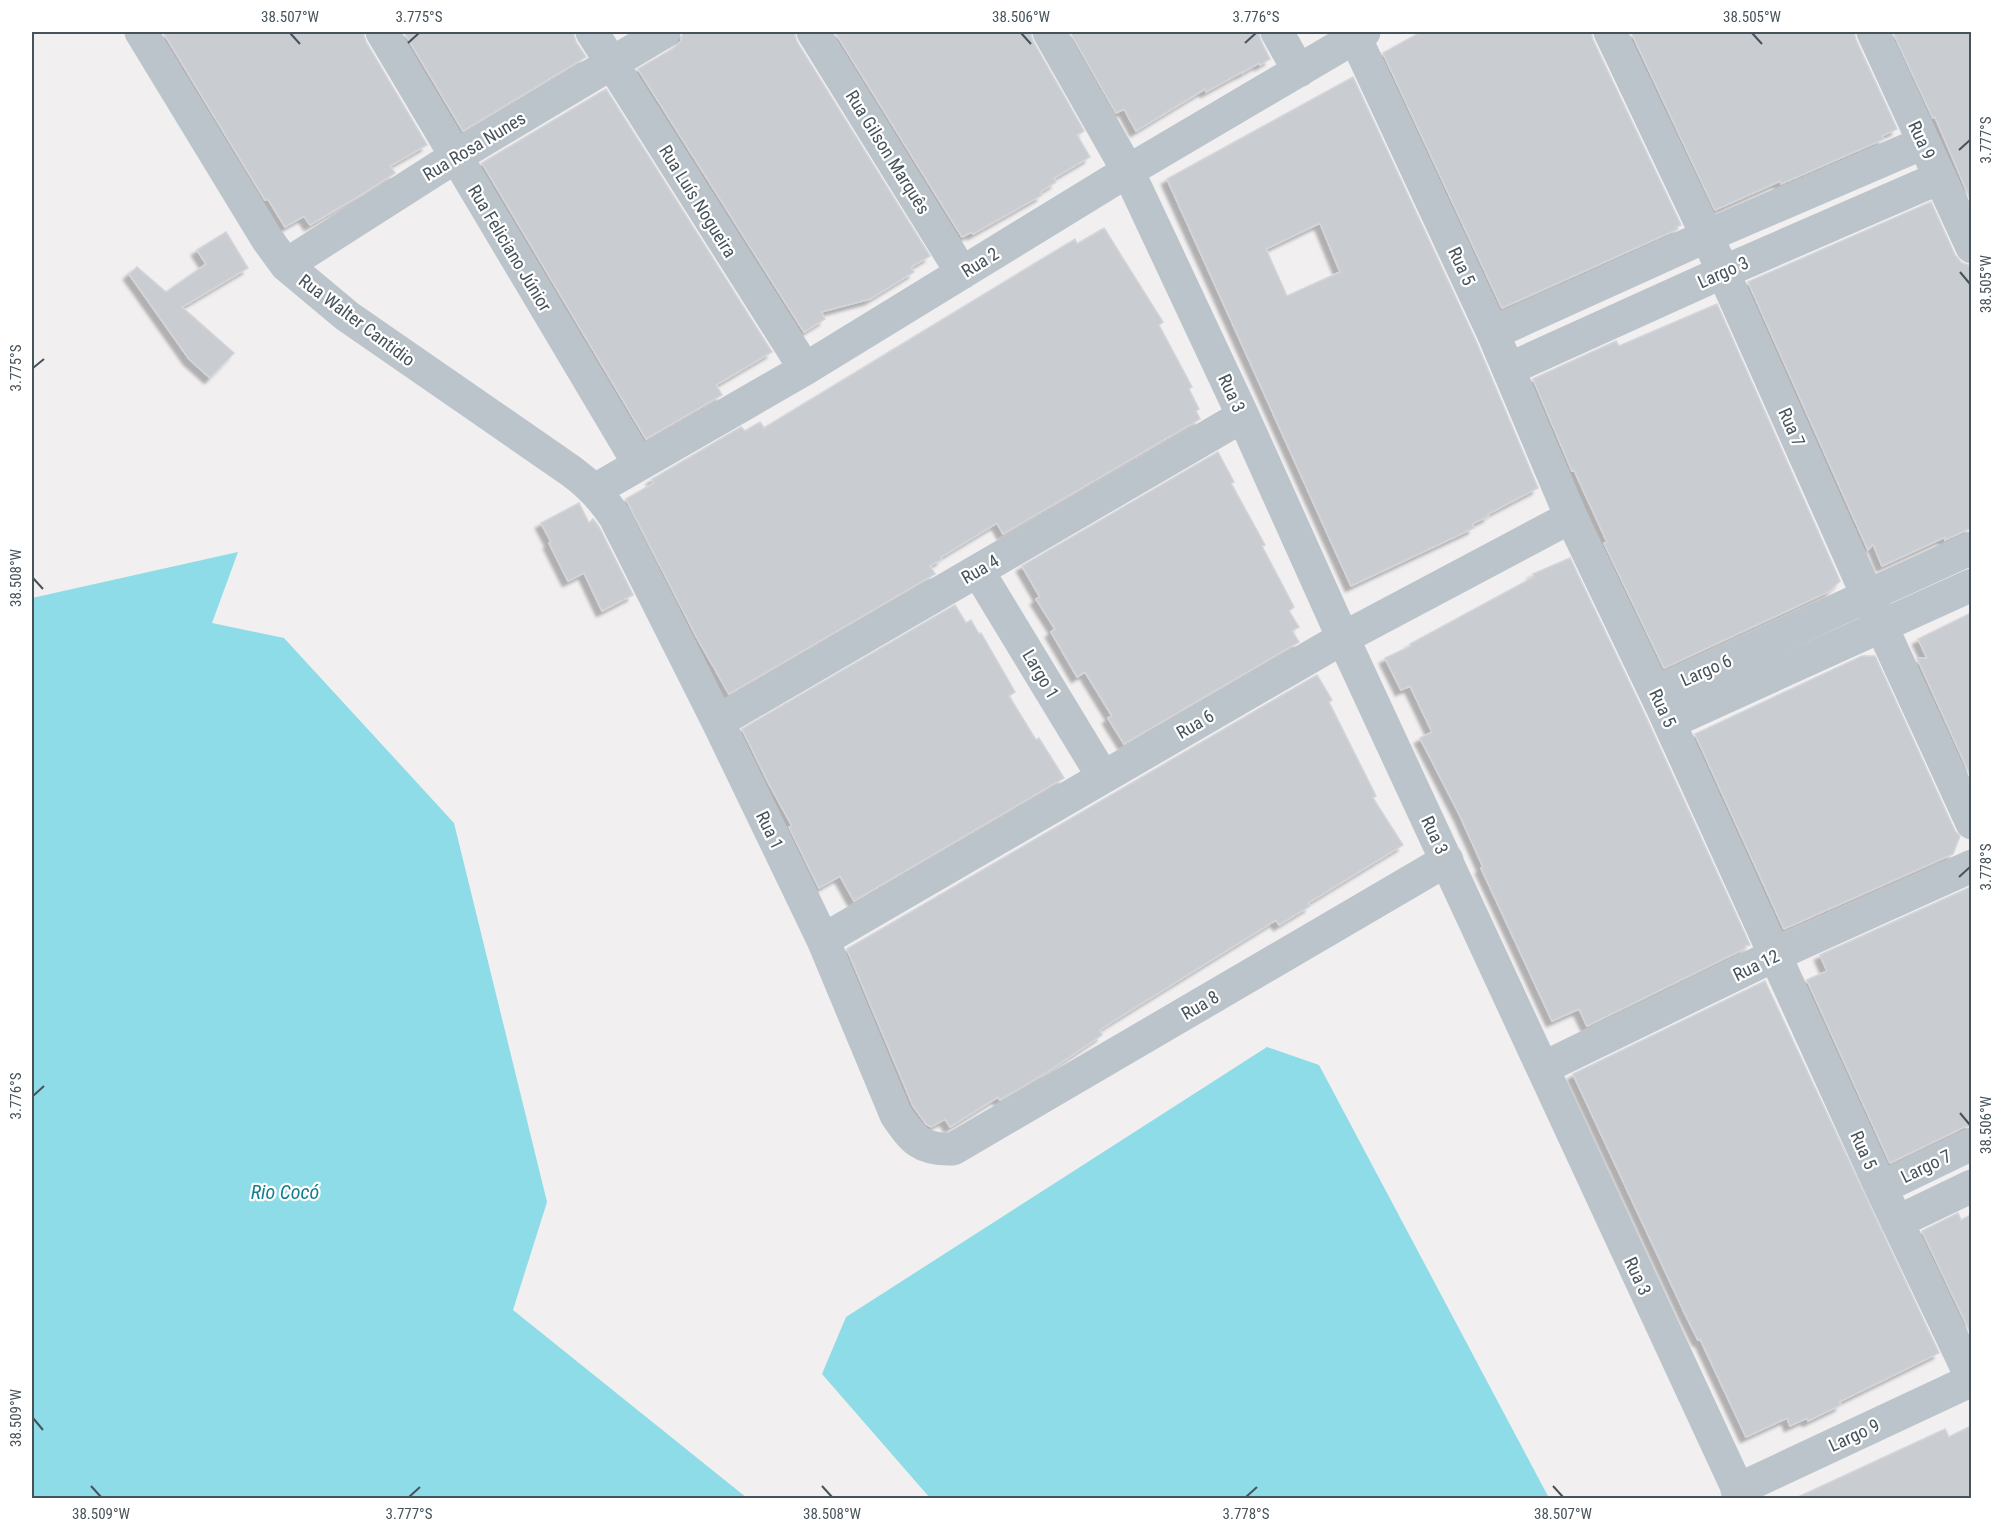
<svg xmlns="http://www.w3.org/2000/svg" width="2003" height="1530" font-family="'Roboto Condensed',sans-serif">
  <style>
    .water { fill: #8ddce8 }
    .building { fill: #c9ccd1; stroke: #d3d5da; stroke-width: 1.5; fill-rule: evenodd; filter: url(#shadow) }
    .lines { fill: none; stroke-linecap: round; stroke-linejoin: round }
    .minor { stroke: #bbc4cb; stroke-width: 33 }
    .ticks { fill: none; stroke: #47535b; stroke-width: 2 }
    .labels { text-anchor: middle; dominant-baseline: central; stroke-width: 4.5; stroke-linejoin: round; paint-order: stroke }
    .street-label { font-size: 18px; fill: #47535b; stroke: #fff }
    .water-label { font-size: 20px; font-style: italic; fill: #127d8e; stroke: #fff }
    .neatline { fill: none; stroke: #47535b; stroke-width: 2 }
    .ticks-label { font-size: 15px; text-anchor: middle; fill: #47535b }
  </style>
  <defs>
    <filter id="shadow"><feDropShadow dx="-5.5" dy="5.5" stdDeviation="1.5" flood-color="#0004"/></filter>
  </defs>
  <rect width="100%" height="100%" fill="#f1efef"/>
  <path class="water" d="M238,552L212,623L284,638L454,823L547,1202L513,1310L747,1498H32V598Z
    M1267,1047L1319,1065L1549,1498H930L822,1374L846,1317Z"/>
  <path class="building" d="M163,32H363L366,42L427,145L390,166L395,173L361,195L310,225L304,216L285,227L268,199L265,200Z
    M404,32H573L576,42L586,57L463,131Z
    M683,32H794L797,42L930,256L911,267L914,272L870,299L821,312L825,319L804,332L638,69L674,48L681,41Z
    M835,32H1030L1033,41L1084,131L1077,135L1090,157L1054,178L1056,182L1040,192L1042,195L973,234L972,232L962,237Z
    M1070,32H1258L1261,41L1270,59L1260,65L1259,63L1242,73V72L1206,92L1205,89L1136,131L1124,109L1116,113Z
    M1421,32H1591L1593,40L1681,225L1677,227L1678,229L1502,308L1383,53Z
    M1631,32H1854L1856,40L1897,129L1882,136L1884,139L1781,184L1780,181L1715,210Z
    M1893,32H1971V201L1935,117L1933,118Z
    M1353,77L1476,341L1538,488L1488,514L1489,516L1472,524L1474,528L1351,586L1167,179ZM1320,223L1340,272L1287,296L1266,249Z
    M606,89L772,352L716,385L722,395L646,439L482,163Z
    M1931,202L1955,255L1962,263L1971,266V528L1945,540V537L1882,566L1873,544L1868,550L1748,282Z
    M1104,228L1163,322L1159,325L1192,387L1189,389L1199,409L1196,411L1200,419L1003,534L997,523L941,557L942,559L930,566L935,574L729,694L696,636L626,499L654,483L652,479L656,477L741,427L745,431L760,422L764,428L1075,239L1077,244Z
    M226,232L248,268L182,307L234,353L210,378L189,359L129,274L137,267L166,292L206,264L197,250Z
    M1717,304L1840,581L1830,591L1664,668L1604,543L1607,542L1574,470L1572,471L1533,379L1616,341L1619,346Z
    M1218,452L1234,482L1231,483L1265,545L1262,546L1294,607L1289,611L1299,627L1292,631L1299,642L1124,744L1108,718L1112,716L1085,672L1077,677L1051,632L1055,629L1036,599L1040,597L1022,566Z
    M579,503L589,523L593,519L599,527L633,595L602,611L584,573L568,581L549,543L551,542L541,523Z
    M1570,558L1645,715L1750,945L1745,946L1746,948L1587,1026L1579,1009L1552,1021L1481,868L1483,867L1460,816L1420,738L1432,732L1410,686L1401,690L1385,658L1411,646L1410,644L1534,577L1533,574Z
    M955,605L966,623L971,620L979,634L981,633L1015,692L1009,696L1036,740L1039,738L1064,778L854,901L840,876L819,888L789,827L792,826L769,784L742,729Z
    M1971,613V777L1917,658H1927L1918,639Z
    M1862,656H1875L1955,831L1960,836L1953,854L1784,929L1695,734Z
    M1317,675L1332,700L1329,702L1376,796L1373,798L1403,845L1308,903L1310,906L1279,925L1276,920L1115,1020L1100,1030L1102,1035L1044,1074L1000,1100L998,1097L950,1127L945,1119L931,1127L926,1124L913,1106L847,949Z
    M1971,887V1126L1964,1127L1890,1163L1807,980L1827,971L1820,955Z
    M1765,981L1939,1353L1839,1402L1841,1405L1808,1421L1807,1418L1790,1426L1787,1418L1746,1437L1700,1339L1698,1340L1686,1316L1573,1074Z
    M1958,1213L1961,1220L1971,1215V1334L1922,1231Z
    M1971,1426V1498H1796L1945,1429L1949,1437Z"/>
  <g class="lines">
    <path class="minor" d="M141,32L267,239L286,265L347,316L571,471C589,484 602,497 615,517L718,722L823,940L896,1115C914,1141 921,1150 953,1149L1447,860
      M382,32L639,464
      M592,32L805,369
      M813,32L962,273
      M1049,32L1128,171L1243,416L1343,638L1742,1498
      M1277,32L1299,71
      M1610,32L1707,236L1868,597L1972,823
      M1873,32L1972,247
      M1355,37L1493,333L1571,517L1662,707L1881,1188L1972,1379
      M286,265L455,157L664,32
      M1493,333L1707,236L1923,143
      M1509,369L1723,272L1939,178
      M595,490L805,369L1128,171L1364,32
      M978,571L1103,777
      M1662,707L1671,686L1972,548
      M1662,707L1684,716L1972,585
      M718,722L1243,416
      M823,940L1343,638L1571,517
      M1543,1068L1775,955L1972,866
      M1881,1188L1972,1144
      M1897,1222L1972,1186
      M1737,1490L1972,1380"/>
  </g>
  <path class="ticks" d="M290,33L300,44M1021,33L1031,44M1752,33L1762,44M408,43L419,33M1245,43L1256,33M1959,150L1970,140M1960,272L1970,284M33,368L44,359M33,578L43,589M1959,877L1970,867M33,1096L44,1086M1960,1113L1970,1125M33,1418L43,1430M91,1486L101,1497M822,1486L832,1497M1553,1486L1563,1497M409,1497L420,1487M1246,1497L1257,1487"/>
  <g class="labels">
    <g class="street-label">
      <text transform="translate(1922 140) rotate(65)">Rua 9</text>
      <text transform="translate(474 146) rotate(-31)">Rua Rosa Nunes</text>
      <text transform="translate(888 152) rotate(58)">Rua Gilson Marquês</text>
      <text transform="translate(698 201) rotate(58)">Rua Luís Nogueira</text>
      <text transform="translate(510 248) rotate(59)">Rua Feliciano Júnior</text>
      <text transform="translate(980 262) rotate(-32)">Rua 2</text>
      <text transform="translate(1462 266) rotate(65)">Rua 5</text>
      <text transform="translate(1723 272) rotate(-24)">Largo 3</text>
      <text transform="translate(357 320) rotate(37)">Rua Walter Cantidio</text>
      <text transform="translate(1232 393) rotate(65)">Rua 3</text>
      <text transform="translate(1792 427) rotate(66)">Rua 7</text>
      <text transform="translate(980 569) rotate(-30)">Rua 4</text>
      <text transform="translate(1706 670) rotate(-24)">Largo 6</text>
      <text transform="translate(1041 674) rotate(59)">Largo 1</text>
      <text transform="translate(1663 708) rotate(65)">Rua 5</text>
      <text transform="translate(1195 724) rotate(-30)">Rua 6</text>
      <text transform="translate(770 830) rotate(64)">Rua 1</text>
      <text transform="translate(1435 835) rotate(65)">Rua 3</text>
      <text transform="translate(1756 965) rotate(-26)">Rua 12</text>
      <text transform="translate(1200 1005) rotate(-30)">Rua 8</text>
      <text transform="translate(1864 1150) rotate(66)">Rua 5</text>
      <text transform="translate(1926 1166) rotate(-26)">Largo 7</text>
      <text transform="translate(1638 1276) rotate(65)">Rua 3</text>
      <text transform="translate(1854 1435) rotate(-25)">Largo 9</text>
    </g>
    <g class="water-label">
      <text x="285" y="1192">Rio Cocó</text>
    </g>
  </g>
  <rect width="2003" height="1530" fill="none" stroke="#ffffff" stroke-width="66"/>
  <rect x="33" y="33" width="1937" height="1464" class="neatline"/>
  <g class="ticks-label">
    <text x="290" y="22">38.507°W</text>
    <text x="419" y="22">3.775°S</text>
    <text x="1021" y="22">38.506°W</text>
    <text x="1256" y="22">3.776°S</text>
    <text x="1752" y="22">38.505°W</text>
    <text transform="translate(1986 140) rotate(-90)" y="5">3.777°S</text>
    <text transform="translate(1986 284) rotate(-90)" y="5">38.505°W</text>
    <text transform="translate(16 368) rotate(-90)" y="5">3.775°S</text>
    <text transform="translate(16 578) rotate(-90)" y="5">38.508°W</text>
    <text transform="translate(1986 867) rotate(-90)" y="5">3.778°S</text>
    <text transform="translate(16 1096) rotate(-90)" y="5">3.776°S</text>
    <text transform="translate(1986 1125) rotate(-90)" y="5">38.506°W</text>
    <text transform="translate(16 1418) rotate(-90)" y="5">38.509°W</text>
    <text x="101" y="1519">38.509°W</text>
    <text x="409" y="1519">3.777°S</text>
    <text x="832" y="1519">38.508°W</text>
    <text x="1246" y="1519">3.778°S</text>
    <text x="1563" y="1519">38.507°W</text>
  </g>
</svg>
